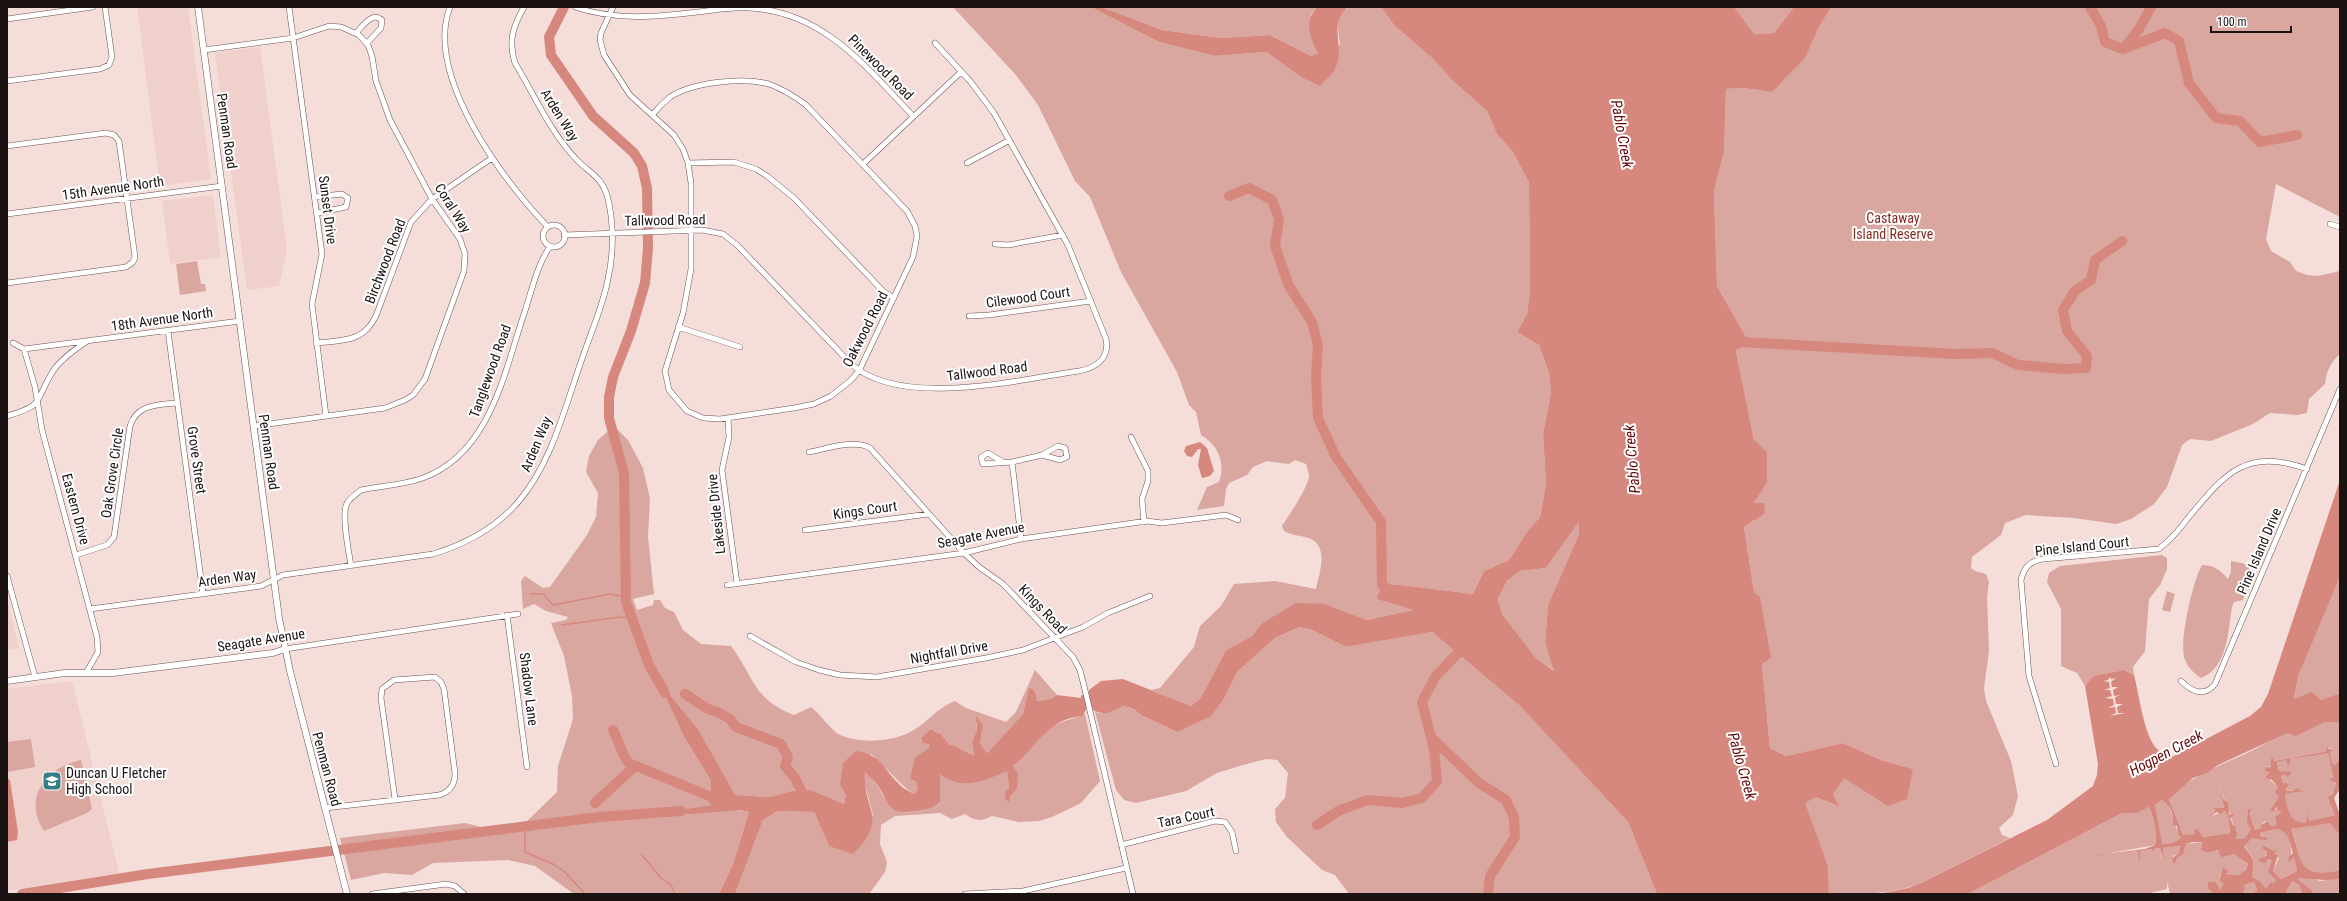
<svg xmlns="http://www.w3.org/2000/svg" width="2347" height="901" font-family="'Roboto Condensed',sans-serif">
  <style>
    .built { fill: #f0d0cb }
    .green { fill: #d9a7a0 }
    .water { fill: #d6887e; fill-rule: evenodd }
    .pier { fill: #f5ddda }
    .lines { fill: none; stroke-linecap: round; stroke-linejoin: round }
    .stream { stroke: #d6887e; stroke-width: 1.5 }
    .river { stroke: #d6887e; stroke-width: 10 }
    .minor-casing { stroke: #685452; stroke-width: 6 }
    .tertiary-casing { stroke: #685452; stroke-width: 7 }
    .minor { stroke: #fff; stroke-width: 5 }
    .tertiary { stroke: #fff; stroke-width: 6 }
    .labels { text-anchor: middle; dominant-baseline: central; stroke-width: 4; stroke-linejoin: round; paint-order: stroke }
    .street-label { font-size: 14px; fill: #1b1312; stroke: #fff }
    .park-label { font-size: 14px; fill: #872b25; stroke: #fff }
    .poi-label { font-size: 14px; fill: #1b1312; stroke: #fff; text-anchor: start }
    .water-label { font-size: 15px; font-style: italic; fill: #680809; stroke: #fff }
  </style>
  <rect width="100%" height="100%" fill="#f5ddda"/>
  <path class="built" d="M137,7H188L211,179L160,186Z
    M260,47L287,250L279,286L247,290L215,53Z
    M213,195L221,257L170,264L162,201Z
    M7,599L19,648L7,649Z
    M72,681L119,873L7,891V689Z"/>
  <path class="green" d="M953,7H1091L1159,42L1215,56L1266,52L1301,77L1340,44C1332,2 1347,7 1381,7L1394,25L1432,58L1453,81L1487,111L1497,134L1513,152L1529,183L1530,292L1527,314L1517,332L1539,345L1549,373L1551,392L1543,434L1546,484L1540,517L1527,532L1509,560L1484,571L1473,594L1401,585H1382L1376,599L1413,610L1367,620L1325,604L1261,624L1252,636L1226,650L1200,699L1191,706L1151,690L1160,688L1194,647L1200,626L1221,606L1234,584L1275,581L1316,589C1319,574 1329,548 1311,539C1302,535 1292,536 1284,531L1282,526C1289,515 1308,488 1309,476C1309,473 1307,467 1306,464L1295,460L1289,464L1267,461L1253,467L1247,475L1229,483L1226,489L1224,506L1197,510L1207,487L1219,482C1226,463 1218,445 1201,435L1196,412L1189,405L1177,372L1121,272L1090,197L1075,181L1038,105L1015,74Z
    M1102,7H1317L1311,14L1318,53L1311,56L1270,35L1221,38L1162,30Z
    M1734,7H1794L1774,33L1753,34Z
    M1831,7H2340V217L2276,184L2266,239L2271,251L2290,262L2296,271L2307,275L2318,276L2340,271V354C2331,362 2326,371 2325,384L2309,399L2307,413L2298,415L2270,413L2253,424L2211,441L2190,439L2182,445L2167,487L2154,504L2131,519L2116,524L2074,518L2026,515L2005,523L2001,535L1972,557L1971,568L1975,571L1986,574L1989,582L1987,597L1989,651L1984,688L1986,701L2011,761L2018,796L2013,815L1999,828L2002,835L2010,838L1923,882C1892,895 1861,894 1829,894L1828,866L1804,803L1816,797L1840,807L1833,794L1843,778L1913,769L1881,760L1843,743L1786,756L1770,748L1762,663L1760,597L1754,592L1744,527L1754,521V503L1767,483L1754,440L1736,351L1746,337L1717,286L1714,191L1724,152L1726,89L1743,88L1772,92Z
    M197,261L201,284H205L206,291L180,295L176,264Z
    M614,426L628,440L643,468L650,499L648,537L654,594L633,599L637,610L653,605L654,600H660L665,608L674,612L683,630L701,644L731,646C754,677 753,699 794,715L811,707C820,714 832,731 840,735C861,744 893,742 912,731C930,721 935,709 955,701L966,708L1006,722L1016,712L1035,670L1057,695L1051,699L1037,701L1029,690L1023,714L987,753L980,743L983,725L976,723L977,730L972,742L974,755C965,752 958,746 949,744L941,734L934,732L931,729L929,748L910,779L916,780L918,790L914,794C896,782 888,768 871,754L846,795L844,804L811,790L792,791L769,797L734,795L698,729L660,684L683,735L711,781V805L670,812C696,814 724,806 749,812L733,864L719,894H574L535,866L508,860L433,863L412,875L384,873L351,880L340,838L465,823L481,827L526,822L557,792L558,766L573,719L572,696L564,656L551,623L566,620L568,617L546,611L534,604L523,609L521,581L525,576L543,588L550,587L587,535L596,517L598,493L586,472L589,456L598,440Z
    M1579,522V534L1548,605L1545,642L1555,671L1536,658L1502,614L1498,599L1507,581L1520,571L1546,568Z
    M2162,555L2167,558V569L2160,585L2149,599L2145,651L2133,667L2134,675L2124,670L2093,676L2085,686L2077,673L2061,666V609L2047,582L2049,573L2060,566Z
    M2231,561L2242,563L2249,566V578L2243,600L2234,602L2232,607C2228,630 2228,668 2201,678C2194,673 2189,669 2185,660C2178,644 2193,580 2202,565C2214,565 2220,570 2228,579L2231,572Z
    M2340,577V693L2321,700L2294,699L2298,677Z
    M2167,591L2175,594L2170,612L2162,610Z
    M1300,627L1312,630L1346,647L1432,632L1520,706L1628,822L1657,894H1349L1335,875L1322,870L1287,837L1276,822L1275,809L1285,798L1288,773L1277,760L1266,759L1243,765L1217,773L1186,791L1136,803L1124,800L1116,790L1095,712L1106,714L1124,706L1134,709L1141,715L1177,732L1225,697L1237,672L1275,638Z
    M1085,714L1100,781L1081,803L1052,817L1039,821L1019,822L992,816C981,822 975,821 965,814L952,819L940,813L895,816L881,825L880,844L887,862L885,872L869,894H735L763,820L778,811L814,812L829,846L873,815L864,781L865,772C869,776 874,780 877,785C890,806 891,816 919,811C929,809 934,809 940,802V774C967,778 981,784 1007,770L1009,788L1005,791L1010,797L1017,789L1013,766C1027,755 1036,734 1053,726C1059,722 1083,716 1085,714Z
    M2325,722H2340V759L2335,765L2332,763L2330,752L2335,750L2327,747V750L2323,752L2274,761L2271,766H2268L2271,781L2278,787L2279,797L2269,811L2278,808L2281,814L2275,820L2276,823L2275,826H2271L2268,821L2263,822L2261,828L2255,830L2250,815L2251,811L2248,817L2251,829L2245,838L2235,839V829L2219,784L2224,808H2214L2215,812L2212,816L2224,811L2228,816L2230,833L2203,837L2199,831L2193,836L2183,835L2169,799C2183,780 2223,764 2245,754C2259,748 2272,739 2286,733C2299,729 2312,729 2325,722Z
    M31,739L35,767L7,772V742Z
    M2328,752C2332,770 2341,783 2330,799L2336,815L2309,821L2308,814L2306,822C2289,826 2287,806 2285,794L2302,791L2285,790L2281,775L2287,773L2279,771L2277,761L2286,760L2288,764L2290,759Z
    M81,760L92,809L87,813L44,831C22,797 47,767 81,760Z
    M2162,800L2167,802C2173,813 2176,832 2181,838L2172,843L2161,844L2155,805Z
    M2149,807C2153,815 2158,836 2155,845L2105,854L2138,851L2140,856L2139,851L2151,849L2155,853L2154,849L2160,848L2162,861V848L2182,846L2178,854L2173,856L2174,864L2186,844L2203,842L2204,851L2208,853L2219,850L2225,856L2228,854H2234L2248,864L2246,870C2236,878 2231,875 2222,870L2219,878L2224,887L2221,890L2215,881L2208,882L2214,894H2170L2167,881V889L2145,894H1968L2122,813H2138Z
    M2330,822L2340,835V870C2328,873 2307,876 2300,861C2296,851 2297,838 2291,829Z
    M2276,829C2291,830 2292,847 2291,858L2294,857L2297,871L2281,879L2273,871L2279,858L2274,854L2276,849L2273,851L2265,850L2267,853L2263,858L2272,861V875L2276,880L2274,883L2271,882L2266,888L2260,881L2252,877C2255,859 2254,860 2244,845L2252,838H2265L2259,833Z
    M2309,877L2320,881L2340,878V894H2313L2312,890L2297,879Z
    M2292,881L2299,885L2302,894H2285Z
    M2254,882L2257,890L2252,894H2242L2244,885Z"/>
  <path class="water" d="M1091,7H1102L1162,30L1221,38L1270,35L1311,56L1318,53C1310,37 1303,23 1317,7H1348C1327,24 1346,47 1335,69C1332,75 1324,81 1320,86L1301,77L1266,52L1215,56L1159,42Z
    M1381,7H1734L1754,34L1774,33L1794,7H1831L1818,28L1805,58L1772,92L1743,88L1726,89L1724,152L1714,191L1717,286L1746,337L1736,351L1754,440L1767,452V483L1754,503H1765L1764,514L1744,527L1754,592L1760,597L1771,658L1762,664L1770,748L1786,756L1843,743L1881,760L1913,769L1907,799L1888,806L1844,778L1833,794L1840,807L1816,797L1805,803L1828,866L1829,894H1657L1628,822L1520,706L1432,632L1346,647L1312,630L1300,627L1275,638L1237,672L1225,697L1211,716L1177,732L1141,715L1134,709L1124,706L1106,714L1094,711L1091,706L1087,707L1083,716C1046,719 1038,746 1013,766L1018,774L1017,789L1010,797L1009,802L1006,800L1005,791L1009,788L1007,771C984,781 962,791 940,774V802C933,809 928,809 918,811C885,816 891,803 876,783C873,779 868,776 865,772C862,810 890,817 853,854L829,846L814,812L778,811L763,820L735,894H719L733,864L749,812L739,810L692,814L667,812L711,805V781L683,735L659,682L698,729L735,795L769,797L792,791L811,790L844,804L846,795L840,785L843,763L856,751C883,756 881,766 898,783C902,788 909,791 914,794L918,790L916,781L910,779L915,758L929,748V744L923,743L921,738L931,729L935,732L941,734L949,744C958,746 964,752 974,755L972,742L977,730L976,716L983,725L980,743L987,753L1023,714L1029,688L1034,690L1037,701L1051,699L1057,695L1081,698V695L1089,696V690L1101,681L1123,679L1191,706L1200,699L1226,650L1252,636L1261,624L1296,603L1325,604L1367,620L1413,610L1376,599L1382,585H1401L1473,594L1484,571L1509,560L1527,532L1540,517L1546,484L1543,434L1551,392L1549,373L1539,345L1517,332L1527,314L1530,292L1529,183L1513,152L1497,134L1487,111L1453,81L1432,58L1394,25ZM1579,522V534L1548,605L1545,642L1554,671L1536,658L1502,614L1498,599L1507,581L1520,571L1546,568Z
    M1200,442L1207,448L1214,471L1210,476L1202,478L1198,465L1201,449H1198L1192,457L1187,456L1184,451L1186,446Z
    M2340,480V577L2298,677L2294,699L2312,692L2321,700L2340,693V722H2325L2296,736L2288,733L2283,735L2218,765L2207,773L2193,778L2169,799L2183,835L2195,834L2194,830L2198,829L2203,837L2230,833L2228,816L2224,811L2220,814L2217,812L2209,817L2215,812L2214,808H2224L2219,784L2224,800L2228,803L2229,815L2235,814L2230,818L2233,825L2237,828L2235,829L2237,833L2236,839L2245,838L2251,829L2247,823L2248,810L2251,808L2250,815L2255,830L2261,828V825L2268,821L2271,826H2275L2276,823L2275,817L2281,813L2276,807L2274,811H2269L2279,797L2275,792L2278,787L2271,779L2265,778L2270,772L2265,771V769L2271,766V759L2273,757L2274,761L2323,752L2327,750V746L2329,749L2336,750L2330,752L2332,763L2335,765L2340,759V789L2334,798L2340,815V835L2330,823L2291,829C2296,838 2296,851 2301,861C2307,876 2328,873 2340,870V878C2325,883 2312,877 2297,879L2312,890L2313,894H2302L2299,885L2292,881L2285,894H2252L2257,890L2254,882L2244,885L2245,888L2242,894H2214L2208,888V882L2215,881L2221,890L2223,884L2219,880L2223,867L2229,872L2227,874L2238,875L2246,870L2248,864L2234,854L2221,857L2218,850L2208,853L2201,850L2203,842H2193L2186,844L2183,854L2178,857L2174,865L2172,858L2178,854L2181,846L2163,848V860L2160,848L2154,849L2155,853L2151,849L2140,851V864L2138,851L2091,856L2145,849L2155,845C2158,836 2153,815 2149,807L2138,813H2122L1968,894H1878L1908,888L1923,882L2047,820L2093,786L2097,775L2098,764L2085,686L2093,676L2124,670L2134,675C2139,694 2144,736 2157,749C2162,754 2167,755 2174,756L2250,716L2261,707L2268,694ZM2328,753L2334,778L2329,779L2336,783L2333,794L2328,797L2335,815L2309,821L2308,812L2306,822C2289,825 2287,806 2285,794L2305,791L2299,790L2298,788L2292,791L2285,790L2289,784L2283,783L2281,775H2286L2288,778L2291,772L2279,771L2277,762L2286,760L2288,765L2290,764V759ZM2162,800C2171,805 2174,815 2173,825L2177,826L2178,834L2181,838L2172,843L2162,844L2155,805ZM2276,829C2288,830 2290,842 2293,853L2289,857L2288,863L2294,857L2297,871L2281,879L2273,871L2278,855L2274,854L2277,848L2273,851L2264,846L2262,848L2267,852L2266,856L2259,859V862L2265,863L2268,859L2272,861L2268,872L2276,880L2274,883L2271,882L2266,888L2260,881L2252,877C2255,858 2254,861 2244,846L2252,838L2266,840L2268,838L2261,836L2260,833Z
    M7,778L10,780L18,832L17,840L7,842Z"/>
  <path class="pier" d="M2110,677L2111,679L2116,678L2111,682L2112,687H2118L2113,690L2114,696L2121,695L2115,697L2116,704H2123L2117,707L2118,713H2125L2110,716L2116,713L2115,707L2108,708L2114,705L2113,699L2105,698L2112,696L2110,690H2104L2110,688L2109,682L2103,681L2108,680Z"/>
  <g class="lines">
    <path class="stream" d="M530,594H543L553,605L610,594L626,597
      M562,625L620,617L632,618
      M525,827V852L553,864L565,872L585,894
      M642,855L661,878L671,885L675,894"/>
    <path class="river" d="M564,7L549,37L551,55L593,116L634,153L642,166L647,188L648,248L645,283L631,331L613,377L609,397V418L624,473L626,602L649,665L665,693
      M2090,7L2101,26L2105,42L2123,49L2139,29L2151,7
      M2123,49L2165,33L2179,41L2189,83L2216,118L2240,121L2260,142L2297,135
      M1229,196L1249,188L1272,200L1279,219L1275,246L1289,286L1312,322L1318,345L1316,377L1318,418L1336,457L1381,522L1382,585L1393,592
      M1729,347L1742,342L1956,354L1992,353L2018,365L2064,369L2086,368L2087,356L2067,331L2063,310L2075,291L2091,280L2095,260L2122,241
      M685,694L708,709L720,713L730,719L736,727L781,744L788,757L785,766L795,778L804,797
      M613,730C619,741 621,754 629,763L709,796L721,806
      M1431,737L1479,783L1506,800L1514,818L1515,837L1490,876L1488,894
      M595,803L635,766
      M1317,825L1340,810L1368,800L1402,803L1422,798L1437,781L1434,749L1422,702L1435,677L1458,653L1472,651
      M22,894L148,874L599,817L681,811"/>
    <defs>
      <path id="minor" d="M289,7L322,254L312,304L326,416
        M450,7C424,75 503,181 548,227
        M575,7C616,21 656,17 698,12C715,10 732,7 749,8C823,11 866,67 913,116
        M613,7L601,33L600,40L604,55L630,95L674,135L683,149L688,163L691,183V269L683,313L665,371L669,390L687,411L703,418L720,419L794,408L814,404L831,396L850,381L859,371L913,257L917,236L915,226L907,211L806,105C794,96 783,89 769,84C743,77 693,82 670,97C664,102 658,108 653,114
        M7,19L93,7
        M356,33C363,26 372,11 382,20L381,28L367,43
        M204,50L293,38L329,26L341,27L359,35L368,45L372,56L376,81L390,120L432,199L460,239L465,254L464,271L425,379L413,395L405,400L385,408L254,426
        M7,81L100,69L109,65L112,57L105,7
        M7,146L106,133L114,135L119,141L135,257L133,262L126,267L7,283
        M688,163L734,162L756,169L767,176L794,198L884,292L894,298
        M967,163L1008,141
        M863,164L961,72
        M315,197L342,194L348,198L346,207L317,213
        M7,214L222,186
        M2330,224L2340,227
        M543 236a11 11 0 1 1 22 0a11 11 0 1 1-22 0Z
        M564,235L702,230L723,234L737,245L852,365C903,408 1017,380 1079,371C1096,368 1110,358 1106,339L1068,245L994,113L970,81L935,43
        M995,244L1008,245L1063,235
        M969,316L989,315L1091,301
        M678,327L740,347
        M168,331L203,594
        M13,343L24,349
        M316,343C342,340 363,343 376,316L411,222L432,199L492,158
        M24,349L35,387L42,430L97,637L98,652L86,673
        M24,349L240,321
        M7,416C46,405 34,401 53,371C61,359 74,350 86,342
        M728,418L729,437L722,470L737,583
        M1131,437L1148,471V481L1142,499L1144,522
        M809,452C826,449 854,439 870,448L964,553L979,567L1003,584L1073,657L1080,670L1086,694L1133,894
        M1003,462L988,453L981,457L983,464L1012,462
        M805,530L929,514
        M1021,539L1012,462L1042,455L1058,446L1065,448L1067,457L1060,460L1042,455
        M76,555L107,545L114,537L130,426C137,404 157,405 177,403
        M351,566C349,552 341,515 347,503C350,498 356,494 361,490C381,486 403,485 423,478C491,453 504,372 525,311C531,293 538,262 550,247
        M7,576L35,677
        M727,585L964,553L1021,539L1147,521L1162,523L1226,515L1238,520
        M90,609L261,586L283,575L433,554C466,544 496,528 519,501C552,462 565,407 582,359C591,332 603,306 608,279C614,252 614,221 607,195C602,178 590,173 578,161C551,134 535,96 515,63C508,40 513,27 524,7
        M507,615L527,767
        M750,636L796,662L819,670L840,675L877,677L986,658L1023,650L1083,627L1108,613L1150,596
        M285,649L518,614
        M2181,681C2191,691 2204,698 2215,684L2340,389
        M2056,764L2029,676L2021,580C2024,567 2030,561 2043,559L2159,549C2162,546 2165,544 2168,541C2176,534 2182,526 2188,518C2225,474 2245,447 2307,469
        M325,808L439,795C450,792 455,785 455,773L444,689L441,682L435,677L394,680L382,689L381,698L395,799
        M1121,845L1215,821L1225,822L1232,832L1236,851
        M372,894L446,884L455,886L464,894
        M965,894L1023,891L1126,868"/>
      <path id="tertiary" d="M198,7L279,618L290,671L347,894
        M7,681L65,673H113L273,653L285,649"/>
    </defs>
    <use href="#minor" class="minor-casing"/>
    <use href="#tertiary" class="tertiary-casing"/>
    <use href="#minor" class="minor"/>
    <use href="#tertiary" class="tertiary"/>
  </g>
  <defs>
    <symbol id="school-square" viewBox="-11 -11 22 22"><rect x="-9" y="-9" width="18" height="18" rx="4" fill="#367d87" stroke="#fff"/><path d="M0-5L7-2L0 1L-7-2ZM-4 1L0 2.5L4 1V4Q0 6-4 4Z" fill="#fff"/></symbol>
  </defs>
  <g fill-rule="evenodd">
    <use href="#school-square" x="41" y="770" width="22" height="22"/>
  </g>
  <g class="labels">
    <g class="street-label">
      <text transform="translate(881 67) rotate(45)">Pinewood Road</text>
      <text transform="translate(560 115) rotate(58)">Arden Way</text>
      <text transform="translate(227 131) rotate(82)">Penman Road</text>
      <text transform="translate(113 188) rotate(-8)">15th Avenue North</text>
      <text transform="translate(453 208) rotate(58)">Coral Way</text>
      <text transform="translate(328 210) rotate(83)">Sunset Drive</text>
      <text transform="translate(665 220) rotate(-1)">Tallwood Road</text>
      <text transform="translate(385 261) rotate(-69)">Birchwood Road</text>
      <text transform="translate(1028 297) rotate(-8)">Cilewood Court</text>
      <text transform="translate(162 319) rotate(-8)">18th Avenue North</text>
      <text transform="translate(865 329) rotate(-63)">Oakwood Road</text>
      <text transform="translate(490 371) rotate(-70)">Tanglewood Road</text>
      <text transform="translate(987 371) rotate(-7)">Tallwood Road</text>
      <text transform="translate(536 444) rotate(-67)">Arden Way</text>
      <text transform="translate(269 452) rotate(82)">Penman Road</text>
      <text transform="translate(197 460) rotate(82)">Grove Street</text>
      <text transform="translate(112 473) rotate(-82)">Oak Grove Circle</text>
      <text transform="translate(76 509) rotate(75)">Eastern Drive</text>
      <text transform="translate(865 510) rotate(-8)">Kings Court</text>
      <text transform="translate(716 514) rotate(-96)">Lakeside Drive</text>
      <text transform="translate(981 535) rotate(-11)">Seagate Avenue</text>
      <text transform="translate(2082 546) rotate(-6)">Pine Island Court</text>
      <text transform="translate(2259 551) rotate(-67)">Pine Island Drive</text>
      <text transform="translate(227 578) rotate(-8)">Arden Way</text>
      <text transform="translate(1043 609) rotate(46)">Kings Road</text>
      <text transform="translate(261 640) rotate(-9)">Seagate Avenue</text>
      <text transform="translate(949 652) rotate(-10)">Nightfall Drive</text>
      <text transform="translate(529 689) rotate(83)">Shadow Lane</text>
      <text transform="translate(327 769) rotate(75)">Penman Road</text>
      <text transform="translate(1186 817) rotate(-12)">Tara Court</text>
    </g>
    <g class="park-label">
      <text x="1893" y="218">Castaway<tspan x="1893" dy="16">Island Reserve</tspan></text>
    </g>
    <g class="poi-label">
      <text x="66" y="773">Duncan U Fletcher<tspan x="66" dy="16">High School</tspan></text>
    </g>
    <g class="water-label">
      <text transform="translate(1622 134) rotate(80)">Pablo Creek</text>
      <text transform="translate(1632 459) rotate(-95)">Pablo Creek</text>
      <text transform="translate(2166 753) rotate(-28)">Hogpen Creek</text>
      <text transform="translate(1742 766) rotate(74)">Pablo Creek</text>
    </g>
  </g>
  <rect width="2347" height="901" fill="none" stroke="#1b1312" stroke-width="16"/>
  <path d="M2211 26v6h80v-6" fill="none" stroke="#1b1312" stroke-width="2"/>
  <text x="2217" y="26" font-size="12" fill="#1b1312" stroke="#ffffff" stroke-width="3" paint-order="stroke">100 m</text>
</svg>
